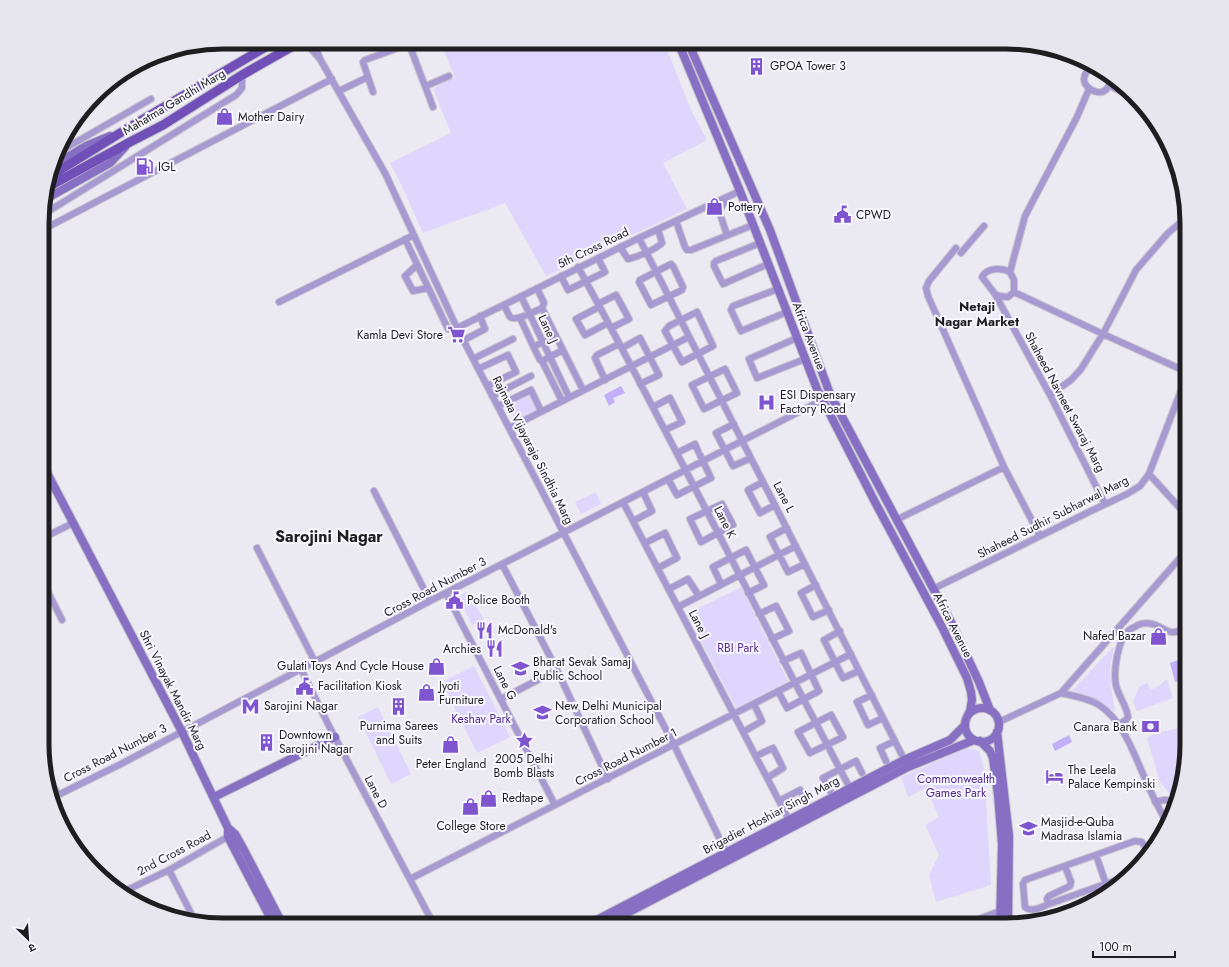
<svg xmlns="http://www.w3.org/2000/svg" width="1229" height="967" font-family="Jost,'Noto Sans Devanagari',sans-serif">
  <style>
    .green { fill: #ded6fc }
    .water { fill: #c1aff7 }
    .lines { fill: none; stroke-linecap: round; stroke-linejoin: round }
    .street-casing { stroke: #c6c4cc; stroke-width: 8 }
    .secondary-casing { stroke: #c6c4cc; stroke-width: 10 }
    .primary-casing { stroke: #c6c4cc; stroke-width: 11 }
    .street { stroke: #a799d2; stroke-width: 6 }
    .secondary { stroke: #876fc4; stroke-width: 8 }
    .primary { stroke: #714fb8; stroke-width: 9 }
    .rail-casing { stroke: #7d7c81; stroke-width: 3 }
    .rail { stroke: #f8f6ff; stroke-width: 1.5; stroke-dasharray: 4.5; stroke-linecap: butt }
    .labels { text-anchor: middle; dominant-baseline: central; stroke-width: 4; stroke-linejoin: round; paint-order: stroke }
    .poi-label { font-size: 12px; fill: #1e1e21; stroke: #f8f6ff; text-anchor: start }
    .street-label { font-size: 12px; fill: #1e1e21; stroke: #f8f6ff }
    .park-label { font-size: 12px; fill: #522c91; stroke: #f8f6ff }
    .neighbourhood-label { font-size: 13px; font-weight: bold; fill: #1e1e21; stroke: #f8f6ff }
    .district-label { font-size: 16px; font-weight: bold; fill: #1e1e21; stroke: #f8f6ff }
    .rim { fill: none; stroke: #1e1e21; stroke-width: 5 }
  </style>
  <rect width="100%" height="100%" fill="#ebe9f1"/>
  <path class="green" d="M440,42H664L691,110L707,140L663,163L687,209L546,276L505,203L423,233L401,184L390,163L451,133L433,89L455,77Z
    M530,394L538,410L515,421L508,405Z
    M596,492L601,504L581,514L575,502Z
    M741,587L788,681L736,708L687,614Z
    M467,592L484,619L472,625L458,596Z
    M1114,646L1110,670L1111,686L1115,712C1100,701 1090,695 1072,691Z
    M474,666L510,737L477,753L442,682Z
    M1167,679L1173,698L1137,711L1133,701L1140,686L1147,683L1151,690L1160,685Z
    M378,707L411,774L391,784L358,717Z
    M1187,726V756L1176,800L1169,793L1160,782L1147,738L1154,734Z
    M967,748L979,751L984,768L991,885L936,902L929,875L939,855L925,825L939,817L926,788L908,797L901,777Z"/>
  <path class="water" d="M621,386L625,393L613,398L615,402L609,406L604,395Z
    M1178,660L1184,680L1175,682L1170,663Z
    M1069,735L1072,742L1055,751L1052,744Z"/>
  <g class="lines">
    <defs>
      <path id="street" d="M307,42L312,50L319,58
        M314,42L320,59L385,173L457,328L674,745L728,856
        M409,44L433,107
        M1094,67C1064,81 1111,110 1110,77
        M1109,85L1133,98
        M426,86L449,76
        M339,91L368,77
        M373,92L363,62L365,60L409,44V42
        M59,152L151,99
        M727,198L719,211L727,235
        M44,214L236,95L242,88V75
        M676,221L685,247L687,250H691L753,225
        M44,229L332,79
        M639,238L906,763
        M405,239L448,329
        M760,243L716,261L714,263V266L723,284L768,264
        M620,247L628,259C637,257 655,250 662,243L658,229
        M956,248L929,281L926,288L928,296L1004,467L1040,536
        M961,253L984,226
        M671,264L673,266L683,287L682,290L651,305L639,282L640,280Z
        M417,265L405,276L413,291L428,288
        M578,267C673,440 760,618 852,792
        M1010,272C1002,268 987,267 982,277L995,294L1050,395L1105,504
        M561,276L568,290L605,272L598,258
        M778,289L733,306L731,310L741,331L787,312
        M1014,292L1103,334L1187,372
        M995,294L999,296L1008,297L1014,292V280L1010,272L1025,216L1077,117L1089,89
        M521,296L569,397
        M279,302L414,235
        M598,304L616,295L629,319L611,328
        M504,305C506,308 508,314 510,317C516,322 535,311 542,308L544,303L537,288
        M599,307L576,319L585,335L608,323
        M542,308L556,336L535,346V350L540,360L542,361L563,350L583,390
        M697,312L713,346L682,362L665,331L669,326Z
        M520,318L534,348
        M457,328L639,238L740,191
        M556,336L563,350
        M797,338L749,359L757,378L805,359
        M464,340L485,329L480,316
        M622,348L640,338L659,375L640,384
        M473,359L513,339
        M542,361L562,401
        M478,369L508,355L516,372L487,386
        M725,369L737,393L704,409L692,385Z
        M605,380L595,358L597,355L619,344
        M1050,395L1071,380L1081,369L1103,334L1136,270L1168,233L1186,218
        M492,396L531,376
        M498,406L531,390L541,411
        M653,407L670,398L682,422L665,430
        M734,424L716,433L733,466L751,458
        M509,428L689,337
        M677,453L695,444L698,451
        M1149,474L1187,516
        M668,479L677,495L711,478L700,455
        M763,482L748,490L760,513L775,505
        M374,491L430,601
        M623,502L789,820
        M722,504L733,525L701,542L690,519Z
        M896,520L1004,467
        M633,521L652,511L643,492
        M787,528L770,537L788,572L805,564
        M43,538L73,523
        M645,543L665,533L677,558L658,568
        M257,548L315,662
        M721,584L713,567L746,550L764,585L748,593
        M816,585L801,593L813,617L829,610
        M43,589H46L47,590L62,620
        M669,589L688,579L699,596
        M933,589L1093,510L1127,494L1140,486L1149,474L1187,375
        M446,593L555,805
        M678,607L796,546
        M759,614L776,606L789,631L772,639
        M840,631L824,640L843,678L859,671
        M1178,632L1184,635L1187,637
        M43,654L44,653
        M301,669L329,726L434,925
        M557,670L608,779
        M778,691L787,708L819,691L801,653L783,661
        M1061,693C1074,696 1088,698 1099,705C1122,720 1132,749 1143,774C1150,791 1158,807 1167,823
        M872,695L857,702L868,725L883,718
        M501,699L557,670L502,564
        M831,715L843,737L810,753L798,732Z
        M999,722L1061,693L1187,550
        M1119,724L1126,720L1128,717C1127,706 1118,696 1116,685C1113,671 1118,639 1129,630C1132,628 1135,627 1138,625C1142,623 1148,623 1153,624C1169,629 1167,638 1187,627
        M743,732L762,721L754,704
        M756,756L773,748L783,768L767,778
        M886,761L880,748L895,741
        M47,773L58,795
        M830,791L823,778L856,761L862,773
        M53,796L58,795L119,765L430,601L822,400
        M779,801L800,790L806,801
        M1155,802C1165,799 1167,799 1175,804
        M1096,855L1106,884
        M1065,866L1071,882L1070,886L1049,896L1047,899L1049,904C1041,907 1032,913 1025,907L1023,884L1025,880L1135,841L1142,842L1147,850L1152,847
        M169,870L195,921
        M410,879L851,654
        M123,892L169,870L231,835
        M1049,904L1122,878
        M963,925L1000,911"/>
      <path id="secondary" d="M678,42L740,191L817,389L876,504L942,627L967,678L971,692L972,700L970,711L967,717
        M688,42L770,230L830,394L951,622L979,682L990,710
        M56,164L86,146L110,136
        M44,200L110,163L125,147
        M43,465L182,732L228,828L235,834L244,850L283,925
        M965 725a17 17 0 1 1 34 0a17 17 0 1 1-34 0Z
        M997,732L1009,836L1008,925
        M980,741L990,751L993,758L998,795L1002,844L1000,925
        M214,797L335,737
        M228,828V837L274,925
        M587,925L904,760L950,740L965,725
        M604,925L908,767L974,740"/>
      <path id="primary" d="M52,175L125,130L274,42
        M48,187L130,142L163,125L242,75L300,42"/>
    </defs>
    <use href="#street" class="street-casing"/>
    <use href="#secondary" class="secondary-casing"/>
    <use href="#primary" class="primary-casing"/>
    <use href="#street" class="street"/>
    <use href="#secondary" class="secondary"/>
    <use href="#primary" class="primary"/>
    <defs>
      <path id="rail" d="M1052,916L1089,902"/>
    </defs>
    <use href="#rail" class="rail-casing"/>
    <use href="#rail" class="rail"/>
  </g>
  <defs>
    <symbol id="building-bare" viewBox="-9 -9 18 18"><path d="M-4-6H4V6H1V3H-1V6H-4ZM-2.5-4.3h1.7v1.8h-1.7ZM.8-4.3h1.7v1.8H.8ZM-2.5-1h1.7V.8h-1.7ZM.8-1h1.7V.8H.8Z" fill="#7e55cf" stroke="#f8f6ff" stroke-width="2.5" paint-order="stroke"/></symbol>
    <symbol id="shop-bare" viewBox="-9 -9 18 18"><path d="M-5-2.5h2.3a2.7 3.5 0 0 1 5.4 0H5L5.5 6h-11ZM-1.5-2.5h3a1.5 2.3 0 0 0-3 0Z" fill="#7e55cf" stroke="#f8f6ff" stroke-width="2.5" paint-order="stroke"/></symbol>
    <symbol id="fuel-bare" viewBox="-9 -9 18 18"><path d="M-5.5-6h7V0h2V4h1.3V-2.5L3-4.5l.8-.8L6-3V5H2.5V1h-1V6h-7ZM-4.2-4.7v3.2H.2V-4.7Z" fill="#7e55cf" stroke="#f8f6ff" stroke-width="2.5" paint-order="stroke"/></symbol>
    <symbol id="civic-bare" viewBox="-9 -9 18 18"><path d="M-.6-6.5H3V-4.5H.6V-3L4-1V1h2V6H-6V1h2V-1L-.6-3ZM-1.2 2.5V6h2.4V2.5Z" fill="#7e55cf" stroke="#f8f6ff" stroke-width="2.5" paint-order="stroke"/></symbol>
    <symbol id="supermarket-bare" viewBox="-9 -9 18 18"><path d="M-6-5.5h2.5l.6 2H6L4.5 2H-2.5L-4.4-4H-6ZM-1.5 3.2a1.3 1.3 0 1 0 .1 0ZM3 3.2a1.3 1.3 0 1 0 .1 0Z" fill="#7e55cf" stroke="#f8f6ff" stroke-width="2.5" paint-order="stroke"/></symbol>
    <symbol id="hospital-bare" viewBox="-9 -9 18 18"><path d="M-5-5h3v3.5h4V-5h3V5h-3V1.5h-4V5h-3Z" fill="#7e55cf" stroke="#f8f6ff" stroke-width="2.5" paint-order="stroke"/></symbol>
    <symbol id="restaurant-bare" viewBox="-9 -9 18 18"><path d="M-5-6h1v4h1v-4h1v4h1v-4h1v5L-1.5 .5V6h-2V.5L-5-1ZM5-6V6H3V1.5H1.5Q1.5-4 5-6Z" fill="#7e55cf" stroke="#f8f6ff" stroke-width="2.5" paint-order="stroke"/></symbol>
    <symbol id="school-bare" viewBox="-9 -9 18 18"><path d="M0-5L7-2L0 1L-7-2ZM-4 1L0 2.5L4 1V4Q0 6-4 4Z" fill="#7e55cf" stroke="#f8f6ff" stroke-width="2.5" paint-order="stroke"/></symbol>
    <symbol id="metro-bare" viewBox="-9 -9 18 18"><path d="M-5.5 5V-5H-3L0 0L3-5H5.5V5H3V-.5L0 4L-3-.5V5Z" fill="#7e55cf" stroke="#f8f6ff" stroke-width="2.5" paint-order="stroke"/></symbol>
    <symbol id="bank-bare" viewBox="-9 -9 18 18"><path d="M-6-4H6V4H-6ZM0-2.3a2.3 2.3 0 1 0 0 4.6a2.3 2.3 0 1 0 0-4.6Z" fill="#7e55cf" stroke="#f8f6ff" stroke-width="2.5" paint-order="stroke"/></symbol>
    <symbol id="sight-bare" viewBox="-9 -9 18 18"><path d="M0-6L1.8-2.2L6-1.7L2.9 1.2L3.7 5.4L0 3.3L-3.7 5.4L-2.9 1.2L-6-1.7L-1.8-2.2Z" fill="#7e55cf" stroke="#f8f6ff" stroke-width="2.5" paint-order="stroke"/></symbol>
    <symbol id="hotel-bare" viewBox="-9 -9 18 18"><path d="M-6-4.5h1.5V1H6V5H4.5V3h-9V5H-6ZM-4 0a1.8 1.8 0 1 1 3.6 0ZM.5 0V-2.5h3Q6-2.5 6 0Z" fill="#7e55cf" stroke="#f8f6ff" stroke-width="2.5" paint-order="stroke"/></symbol>
  </defs>
  <g fill-rule="evenodd">
    <use href="#building-bare" x="744" y="54" width="25" height="25"/>
    <use href="#shop-bare" x="212" y="104" width="25" height="25"/>
    <use href="#fuel-bare" x="132" y="154" width="25" height="25"/>
    <use href="#shop-bare" x="702" y="194" width="25" height="25"/>
    <use href="#civic-bare" x="830" y="202" width="25" height="25"/>
    <use href="#supermarket-bare" x="444" y="322" width="25" height="25"/>
    <use href="#hospital-bare" x="754" y="390" width="25" height="25"/>
    <use href="#civic-bare" x="442" y="588" width="25" height="25"/>
    <use href="#restaurant-bare" x="472" y="618" width="25" height="25"/>
    <use href="#shop-bare" x="1146" y="624" width="25" height="25"/>
    <use href="#restaurant-bare" x="482" y="636" width="25" height="25"/>
    <use href="#shop-bare" x="424" y="654" width="25" height="25"/>
    <use href="#school-bare" x="508" y="656" width="25" height="25"/>
    <use href="#civic-bare" x="292" y="674" width="25" height="25"/>
    <use href="#shop-bare" x="414" y="680" width="25" height="25"/>
    <use href="#metro-bare" x="238" y="694" width="25" height="25"/>
    <use href="#building-bare" x="386" y="694" width="25" height="25"/>
    <use href="#school-bare" x="530" y="700" width="25" height="25"/>
    <use href="#bank-bare" x="1138" y="714" width="25" height="25"/>
    <use href="#sight-bare" x="512" y="728" width="25" height="25"/>
    <use href="#building-bare" x="254" y="730" width="25" height="25"/>
    <use href="#shop-bare" x="438" y="732" width="25" height="25"/>
    <use href="#hotel-bare" x="1042" y="764" width="25" height="25"/>
    <use href="#shop-bare" x="476" y="786" width="25" height="25"/>
    <use href="#shop-bare" x="458" y="794" width="25" height="25"/>
    <use href="#school-bare" x="1016" y="816" width="25" height="25"/>
  </g>
  <g class="labels">
    <g class="poi-label">
      <text x="770" y="66">GPOA Tower 3</text>
      <text x="238" y="117">Mother Dairy</text>
      <text x="158" y="167">IGL</text>
      <text x="728" y="207">Pottery</text>
      <text x="856" y="215">CPWD</text>
      <text x="443" y="335" text-anchor="end">Kamla Devi Store</text>
      <text x="780" y="395">ESI Dispensary<tspan x="780" dy="14">Factory Road</tspan></text>
      <text x="467" y="600">Police Booth</text>
      <text x="498" y="630">McDonald's</text>
      <text x="1146" y="636" text-anchor="end">Nafed Bazar</text>
      <text x="481" y="649" text-anchor="end">Archies</text>
      <text x="533" y="662">Bharat Sevak Samaj<tspan x="533" dy="14">Public School</tspan></text>
      <text x="424" y="666" text-anchor="end">Gulati Toys And Cycle House</text>
      <text x="318" y="686">Facilitation Kiosk</text>
      <text x="439" y="686">Jyoti<tspan x="439" dy="14">Furniture</tspan></text>
      <text x="264" y="706">Sarojini Nagar</text>
      <text x="555" y="706">New Delhi Municipal<tspan x="555" dy="14">Corporation School</tspan></text>
      <text x="399" y="726" text-anchor="middle">Purnima Sarees<tspan x="399" dy="14">and Suits</tspan></text>
      <text x="1137" y="727" text-anchor="end">Canara Bank</text>
      <text x="279" y="735">Downtown<tspan x="279" dy="14">Sarojini Nagar</tspan></text>
      <text x="524" y="759" text-anchor="middle">2005 Delhi<tspan x="524" dy="14">Bomb Blasts</tspan></text>
      <text x="451" y="764" text-anchor="middle">Peter England</text>
      <text x="1068" y="770">The Leela<tspan x="1068" dy="14">Palace Kempinski</tspan></text>
      <text x="502" y="798">Redtape</text>
      <text x="1041" y="822">Masjid-e-Quba<tspan x="1041" dy="14">Madrasa Islamia</tspan></text>
      <text x="471" y="826" text-anchor="middle">College Store</text>
    </g>
    <g class="street-label">
      <text transform="translate(174 102) rotate(-31)">Mahatma Gandhi Marg</text>
      <text transform="translate(593 248) rotate(-26)">5th Cross Road</text>
      <text transform="translate(548 329) rotate(65)">Lane J</text>
      <text transform="translate(809 336) rotate(69)">Africa Avenue</text>
      <text transform="translate(1065 402) rotate(62)">Shaheed Navneet Swaraj Marg</text>
      <text transform="translate(533 450) rotate(63)">Rajmata Vijayaraje Sindhia Marg</text>
      <text transform="translate(784 497) rotate(63)">Lane L</text>
      <text transform="translate(1053 517) rotate(-27)">Shaheed Sudhir Subharwal Marg</text>
      <text transform="translate(725 522) rotate(63)">Lane K</text>
      <text transform="translate(435 587) rotate(-28)">Cross Road Number 3</text>
      <text transform="translate(699 624) rotate(63)">Lane J</text>
      <text transform="translate(953 625) rotate(63)">Africa Avenue</text>
      <text transform="translate(505 683) rotate(63)">Lane G</text>
      <text transform="translate(173 690) rotate(63)">Shri Vinayak Mandir Marg</text>
      <text transform="translate(115 753) rotate(-27)">Cross Road Number 3</text>
      <text transform="translate(626 757) rotate(-27)">Cross Road Number 1</text>
      <text transform="translate(376 792) rotate(62)">Lane D</text>
      <text transform="translate(771 815) rotate(-28)">Brigadier Hoshiar Singh Marg</text>
      <text transform="translate(174 853) rotate(-28)">2nd Cross Road</text>
    </g>
    <g class="park-label">
      <text x="738" y="648">RBI Park</text>
      <text x="481" y="719">Keshav Park</text>
      <text x="956" y="779">Commonwealth<tspan x="956" dy="14">Games Park</tspan></text>
    </g>
    <g class="neighbourhood-label">
      <text x="977" y="306">Netaji<tspan x="977" dy="15">Nagar Market</tspan></text>
    </g>
    <g class="district-label">
      <text x="329" y="536">Sarojini Nagar</text>
    </g>
  </g>
  <path d="M0 0H1229V967H0ZM223 49H1006A174 174 0 0 1 1180 223V744A174 174 0 0 1 1006 918H223A174 174 0 0 1 49 744V223A174 174 0 0 1 223 49Z" fill="#e7e5ed" fill-rule="evenodd"/>
  <path class="rim" d="M223 49H1006A174 174 0 0 1 1180 223V744A174 174 0 0 1 1006 918H223A174 174 0 0 1 49 744V223A174 174 0 0 1 223 49Z"/>
  <g transform="translate(28 939) rotate(155)" stroke="#f8f6ff" stroke-width="3" paint-order="stroke">
  <path d="M0-3L7 15L0 10L-7 15Z" fill="#1e1e21"/>
  <text y="-6" font-size="11" font-weight="bold" text-anchor="middle" fill="#1e1e21">उ</text>
  </g>
  <path d="M1093 951v6h82v-6" fill="none" stroke="#1e1e21" stroke-width="2"/>
  <text x="1099" y="951" font-size="12" fill="#1e1e21" stroke="#f8f6ff" stroke-width="3" paint-order="stroke">100 m</text>
</svg>
